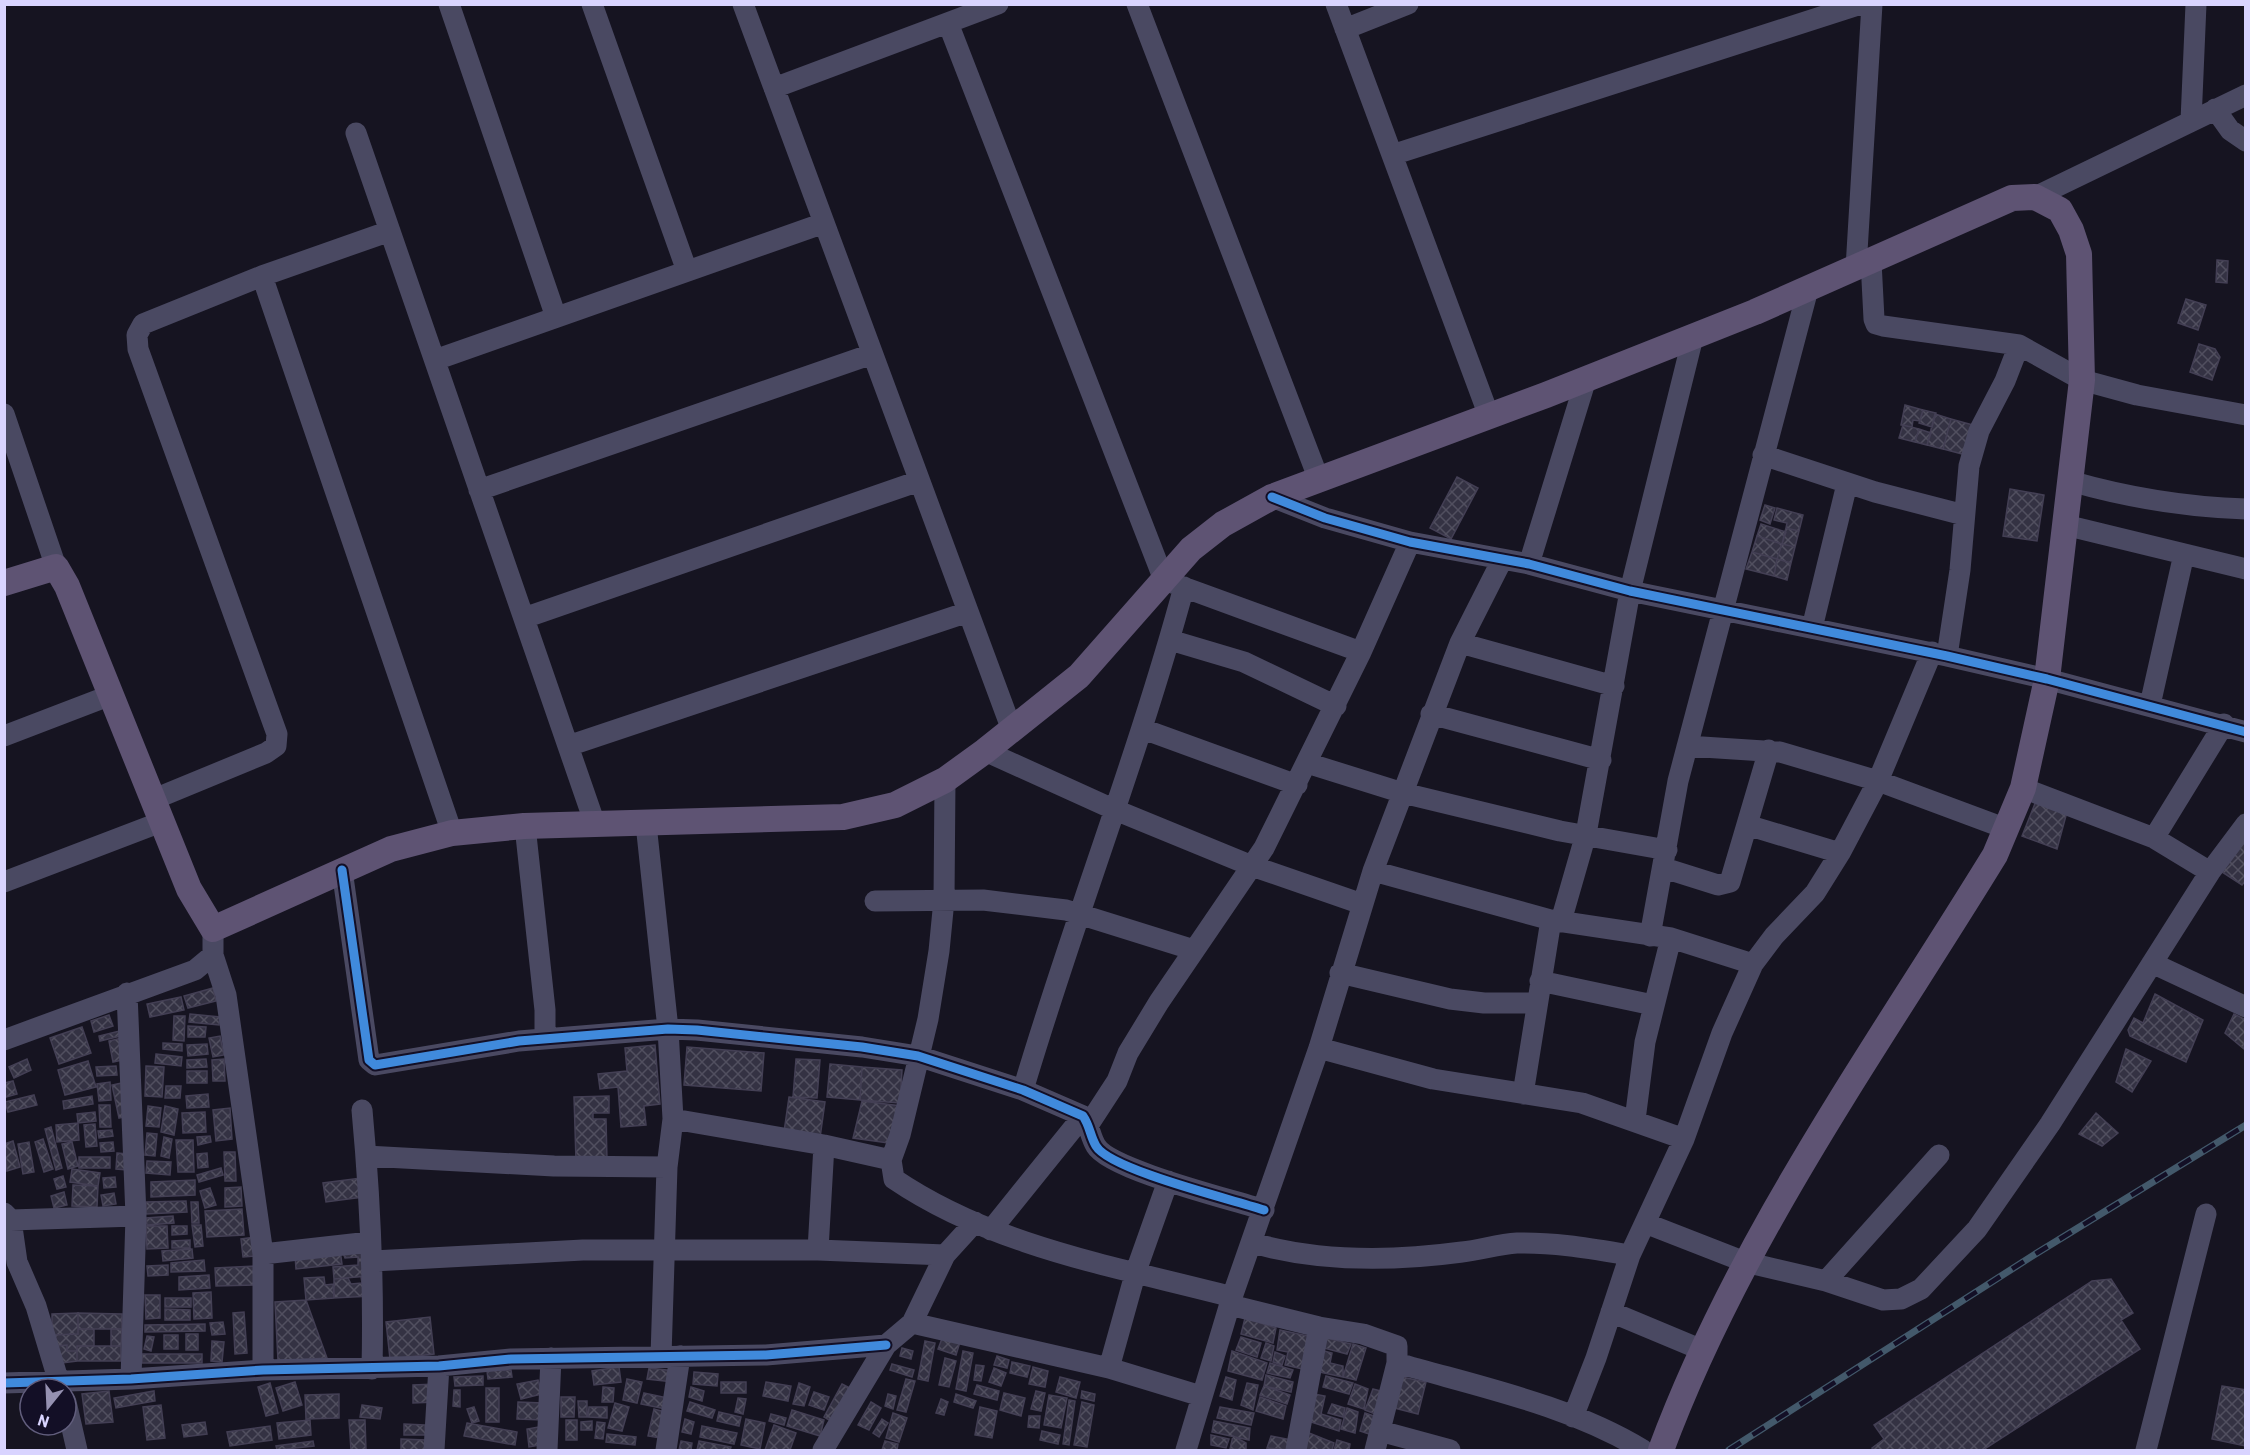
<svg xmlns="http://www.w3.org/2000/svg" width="2250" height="1455" font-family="Barlow,sans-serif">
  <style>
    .building { fill: url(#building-cross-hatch); stroke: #433f54; stroke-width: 1.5 }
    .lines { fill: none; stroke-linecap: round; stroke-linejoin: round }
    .minor { stroke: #4a4962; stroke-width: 21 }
    .major { stroke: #5e5373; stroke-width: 26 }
    .rail-casing { stroke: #43596b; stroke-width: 7 }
    .rail { stroke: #130f26; stroke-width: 4.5; stroke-dasharray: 14; stroke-linecap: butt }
    .cycleway-casing { stroke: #130f26; stroke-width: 13 }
    .cycleway { stroke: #408adc; stroke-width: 9 }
  </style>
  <defs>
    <pattern id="building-cross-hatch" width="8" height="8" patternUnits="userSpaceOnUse" patternTransform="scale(1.5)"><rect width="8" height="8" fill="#343243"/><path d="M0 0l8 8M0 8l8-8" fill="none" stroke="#514f5f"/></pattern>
  </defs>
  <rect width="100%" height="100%" fill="#161421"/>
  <path class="building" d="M2217,260L2228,261L2227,283L2216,282Z
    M2186,299L2206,305L2198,330L2178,323Z
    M2199,344L2215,349L2220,357L2212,380L2190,372Z
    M1905,405L1923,410L1920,421L1913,420L1912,427L1901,425Z
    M1923,410L1936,413L1932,427L1919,423Z
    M1935,414L1951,419L1943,449L1927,445Z
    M1951,419L1973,425L1966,455L1943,449Z
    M1903,425L1919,429L1915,442L1899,438Z
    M1919,429L1931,433L1927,445L1915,442Z
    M1457,477L1478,488L1451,539L1430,528Z
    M2010,489L2044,495L2037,541L2003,536Z
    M1765,505L1775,508L1770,524L1760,520Z
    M1777,508L1803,515L1799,531L1786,528L1787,523L1774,520Z
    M1761,524L1786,532L1782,544L1757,536Z
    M1786,528L1799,531L1795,547L1782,544Z
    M1757,536L1782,544L1777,559L1752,552Z
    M1782,544L1795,547L1791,563L1777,559Z
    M1752,552L1777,559L1774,576L1746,569Z
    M1777,559L1791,563L1787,580L1774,576Z
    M2036,801L2067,812L2057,849L2022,836Z
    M2246,836V880L2242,885L2222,872Z
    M213,988L216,1001L188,1008L184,996Z
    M2155,994L2203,1020L2186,1062L2130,1036L2128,1030L2134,1018L2143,1023Z
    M181,997L184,1010L150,1017L147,1004Z
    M190,1014L220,1017L219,1025L189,1022Z
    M2234,1014L2246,1020L2244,1049L2225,1033Z
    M109,1015L113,1026L94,1032L91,1021Z
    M174,1016H185L184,1041L173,1040Z
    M188,1026L206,1027L205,1037H188Z
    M82,1027L91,1053L59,1064L50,1038Z
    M124,1030L125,1035L100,1041L99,1036Z
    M220,1036L224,1055L213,1057L209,1038Z
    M122,1038L127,1059L113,1062L109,1041Z
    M163,1043L182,1044V1051L163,1049Z
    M207,1044L208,1054L188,1056L187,1045Z
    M655,1045L660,1104L644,1106L646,1125L621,1127L618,1087L600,1089L598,1074L627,1071L625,1048Z
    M687,1047L764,1053L761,1091L684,1085Z
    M2126,1049L2151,1061L2132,1092L2116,1082Z
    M156,1054L182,1057L181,1066L155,1063Z
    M27,1059L31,1070L14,1078L9,1067Z
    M206,1059L207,1067L187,1068V1060Z
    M224,1059L225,1081H213L212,1060Z
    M796,1059L820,1060L817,1098L793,1097Z
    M88,1061L96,1087L65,1095L58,1070Z
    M830,1064L862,1067L860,1100L827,1097Z
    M116,1066L117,1075L97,1076L96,1067Z
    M146,1066L164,1067L162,1097L145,1096Z
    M862,1067L902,1070L900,1103L860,1100Z
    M187,1071H207V1083H187Z
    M13,1081L17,1094L6,1097L4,1083Z
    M110,1082L111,1100L99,1101L97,1084Z
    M122,1083L128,1116L119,1118L112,1085Z
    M166,1086H181L180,1098H165Z
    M208,1094L209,1107L187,1108L186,1096Z
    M34,1095L37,1105L8,1112L5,1102Z
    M92,1096L93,1104L64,1109L63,1101Z
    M609,1096V1113H593V1119H606L607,1160L576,1161L574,1097Z
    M789,1097L825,1102L820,1138L784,1132Z
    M862,1101L901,1106L888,1143L853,1138Z
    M99,1105H110L111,1127H100Z
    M148,1106L161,1108L159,1127L146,1126Z
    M165,1106L178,1109L174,1135L161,1132Z
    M230,1108L232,1139L216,1141L213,1110Z
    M95,1112L96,1121L78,1123L77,1114Z
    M205,1112L206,1132L183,1133L182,1113Z
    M2096,1113L2118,1133L2102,1146L2079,1134Z
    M78,1123L79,1140L57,1142L56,1125Z
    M95,1124L97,1146L86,1147L84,1125Z
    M51,1127L62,1168L56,1170L45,1129Z
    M112,1130L113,1136L99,1138L98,1131Z
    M147,1133L157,1134L155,1156L145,1155Z
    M210,1136L211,1142L198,1145L197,1137Z
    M164,1137L172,1139L169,1158L161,1156Z
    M43,1139L53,1169L44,1172L35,1142Z
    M176,1140H193L194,1172H178Z
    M13,1141L20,1167L7,1171L4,1144Z
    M29,1142L34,1172L23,1174L18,1144Z
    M72,1142L78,1166L68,1169L62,1144Z
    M113,1142L114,1151L101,1152L100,1143Z
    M224,1152H235L236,1181H225Z
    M117,1153L128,1154L127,1170L116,1169Z
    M207,1153L208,1167L198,1168L197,1154Z
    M79,1157H110V1168H79Z
    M147,1161L171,1162L170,1175L146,1173Z
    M221,1168L223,1175L199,1182L197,1175Z
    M72,1169L100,1173L98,1186L70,1182Z
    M63,1176L66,1187L57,1189L54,1179Z
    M115,1177L116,1187L104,1188L103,1178Z
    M361,1178L363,1197L326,1202L323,1183Z
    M195,1180V1195L151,1197V1182Z
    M73,1185L98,1186L97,1207L72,1206Z
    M241,1187L242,1206L225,1207V1188Z
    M210,1188L216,1205L205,1208L200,1191Z
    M64,1192L67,1205L54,1208L51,1196Z
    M114,1193L116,1204L103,1206L101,1195Z
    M186,1201L187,1212L146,1214V1202Z
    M191,1202H198L199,1223H192Z
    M242,1209L244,1235L207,1237L205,1211Z
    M173,1216L174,1223L147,1225L146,1218Z
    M192,1225H201L203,1246L195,1247Z
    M146,1226H167L168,1248L147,1249Z
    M172,1226H187V1234L172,1235Z
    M255,1237L257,1256L243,1257L241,1239Z
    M190,1240V1248H172V1241Z
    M192,1249L193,1258L163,1261L162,1251Z
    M340,1250L342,1264L296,1269L295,1255Z
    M367,1251L368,1276L334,1279L333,1267L358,1265V1257L345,1258L343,1253Z
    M204,1260L205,1271L171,1272V1263Z
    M168,1265V1275L148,1276L147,1266Z
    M256,1266L257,1285L216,1286L215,1268Z
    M209,1275L210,1288L179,1290V1277Z
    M368,1276L371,1296L334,1298V1279L348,1278L351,1284L362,1283L361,1277Z
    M324,1277L325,1285L333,1284L334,1298L306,1300L304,1278Z
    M2111,1279L2133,1313L2121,1320L2140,1349L1983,1450H1874L1872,1448L1884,1439L1874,1425L2092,1281Z
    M211,1292L212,1318L194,1319L193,1293Z
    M145,1295H160V1318L146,1319Z
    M165,1298H191V1307H165Z
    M306,1300L327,1358L278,1361L275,1302Z
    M165,1309L190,1310V1320H165Z
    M244,1312L247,1353L235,1354L233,1313Z
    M78,1313V1334L52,1335V1314Z
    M78,1313L122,1314V1329H78Z
    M430,1317L434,1354L390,1359L386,1322Z
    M1245,1318L1276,1328L1273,1343L1241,1334Z
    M223,1322L225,1334L212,1335L210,1323Z
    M205,1324V1331L145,1332V1325Z
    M78,1329H94V1346H77V1351H67V1345L57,1346L52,1335L78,1334Z
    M111,1329H122L121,1346H111Z
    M1280,1330L1313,1337L1307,1370L1285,1365L1288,1352L1277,1350Z
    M186,1334H198V1350H186Z
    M164,1335H178V1349H164Z
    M147,1336L154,1337L151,1351L144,1349Z
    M943,1336L960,1342L956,1355L938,1349Z
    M1241,1337L1261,1343L1257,1357L1236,1350Z
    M1327,1338L1351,1344L1347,1354L1324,1348Z
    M212,1341L224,1342L222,1362L211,1361Z
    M925,1341L935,1343L928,1381L918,1379Z
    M1266,1343L1274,1346L1271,1361L1261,1358Z
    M1353,1344L1366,1348L1356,1380L1343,1377Z
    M67,1345V1351H77V1361L62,1363L57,1346Z
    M77,1346H121V1361H77Z
    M902,1348L913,1351L911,1359L900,1356Z
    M963,1351L973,1353L966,1391L956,1389Z
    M1232,1351L1267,1363L1262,1380L1228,1371Z
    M1324,1351L1332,1353L1330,1363L1343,1366V1377L1319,1372Z
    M1275,1352L1285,1356L1282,1365L1273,1362Z
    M142,1354H202V1363H142Z
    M997,1356L1009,1360L1007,1368L994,1365Z
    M945,1358L956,1361L949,1387L939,1385Z
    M1012,1362L1030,1366L1027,1377L1010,1373Z
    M1270,1363L1293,1370L1290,1378L1267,1373Z
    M892,1364L914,1370L912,1377L890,1370Z
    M976,1365L984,1366L981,1381L974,1380Z
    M619,1367L621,1382L594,1385L592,1371Z
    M1033,1367L1048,1371L1045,1387L1029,1384Z
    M649,1368L675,1371L673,1382L647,1379Z
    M994,1368L1006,1373L1001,1386L989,1382Z
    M511,1370L512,1377L488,1379L487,1371Z
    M694,1372L718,1374L717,1386L693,1384Z
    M1266,1375L1293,1382L1291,1392L1264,1386Z
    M483,1376V1385L455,1386L454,1377Z
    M1326,1376L1353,1383L1349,1394L1323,1387Z
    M1060,1377L1080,1382L1076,1398L1056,1392Z
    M1226,1377L1236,1380L1232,1400L1220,1396Z
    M1402,1377L1426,1382L1418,1414L1394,1408Z
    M627,1379L642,1382L637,1403L623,1400Z
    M906,1379L915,1381L906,1412L897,1410Z
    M538,1380L542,1394L521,1399L517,1384Z
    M295,1382L302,1405L283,1411L276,1388Z
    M721,1382H746V1393H721Z
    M766,1382L791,1386L788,1401L763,1396Z
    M270,1383L278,1413L266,1416L258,1387Z
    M799,1383L810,1387L804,1406L793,1404Z
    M1247,1383L1258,1385L1253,1410L1241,1405Z
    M436,1384V1402L413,1403V1385Z
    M842,1384L852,1389L834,1423L824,1417Z
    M1355,1384L1368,1389L1364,1409L1348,1404Z
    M977,1385L999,1391L997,1400L974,1394Z
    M1264,1386L1290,1395L1287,1404L1260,1395Z
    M2222,1386L2246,1390V1446L2212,1439Z
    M603,1387L614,1388L613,1402H602Z
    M691,1387L704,1391L702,1401L689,1397Z
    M486,1388H499V1422H486Z
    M1373,1389L1385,1392L1378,1415L1365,1410Z
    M454,1390H460V1407L453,1406Z
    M109,1391L113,1422L86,1424L82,1394Z
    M154,1391L155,1401L116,1408L114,1398Z
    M1036,1391L1045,1393L1041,1411L1031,1409Z
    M1082,1391L1095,1394L1094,1401L1081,1398Z
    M814,1392L829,1397L824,1410L809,1405Z
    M644,1393L668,1398L666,1409L641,1404Z
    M1004,1393L1025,1398L1021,1416L1000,1410Z
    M339,1394V1418L306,1419L305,1395Z
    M888,1394L896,1396L893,1409L885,1406Z
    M956,1394L976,1401L973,1408L954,1402Z
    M1314,1394L1325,1396L1321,1414L1341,1420L1339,1431L1311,1422Z
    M1049,1395L1067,1398L1061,1428L1044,1425Z
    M561,1397H575L574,1417H561Z
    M1260,1397L1286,1406L1283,1419L1256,1411Z
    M738,1398L746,1399L743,1414L735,1412Z
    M941,1399L948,1402L944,1415L936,1413Z
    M1069,1400L1075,1401L1069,1445L1063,1444Z
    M578,1401H587V1417H579Z
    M518,1402L543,1403V1420L517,1419Z
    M690,1402L715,1410L712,1418L687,1411Z
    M871,1402L881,1408L869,1430L858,1425Z
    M1082,1402L1094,1405L1087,1447L1074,1445Z
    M615,1403L629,1407L622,1431L608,1428Z
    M1332,1404L1345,1408L1343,1417L1328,1413Z
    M161,1405L165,1438L147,1440L143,1407Z
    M362,1405L382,1408L380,1419L360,1417Z
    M474,1407L479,1421L472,1423L467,1409Z
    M589,1407H607V1418L588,1417Z
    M980,1407L997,1411L992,1438L975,1435Z
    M1220,1407L1254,1413L1251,1425L1217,1418Z
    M1347,1408L1358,1412L1355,1433L1341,1429Z
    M654,1409L665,1412L660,1438L648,1436Z
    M792,1410L824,1420L820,1436L787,1426Z
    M719,1412L741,1417L739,1426L717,1421Z
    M893,1413L907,1418L899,1442L886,1438Z
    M1365,1413L1377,1417L1372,1435L1360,1431Z
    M771,1414L786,1418L784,1425L769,1421Z
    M1029,1416H1040L1039,1428L1028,1427Z
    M685,1419L694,1422L691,1434L682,1432Z
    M746,1419L765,1423L760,1449L741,1445Z
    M882,1419L888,1423L879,1437L873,1433Z
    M310,1420L311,1435L279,1439L277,1423Z
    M349,1420H365L366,1450H351Z
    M566,1420H577V1440H566Z
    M592,1421V1430H581V1422Z
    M1214,1421L1250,1428L1249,1440L1212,1432Z
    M205,1422L207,1434L184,1437L182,1425Z
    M597,1422L605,1423L603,1439L595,1438Z
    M467,1423L517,1432L515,1445L464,1436Z
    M404,1424L425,1425L426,1435H404Z
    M774,1425L796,1433L790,1450H765Z
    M270,1426L272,1440L230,1446L227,1432Z
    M702,1426L737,1433L734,1444L700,1437Z
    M538,1427L541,1445L529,1447L527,1429Z
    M1042,1431L1060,1435L1058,1444L1040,1440Z
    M1309,1433L1334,1443L1332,1450H1304Z
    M607,1434L636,1437L635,1445L606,1442Z
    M1211,1435L1229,1439L1226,1448L1211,1445Z
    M1233,1436L1246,1443V1450L1230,1449Z
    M1271,1436L1292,1440L1289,1450L1267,1448Z
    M401,1439L426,1440V1450H401Z
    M1337,1440L1350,1444L1349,1450H1334Z
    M313,1441L314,1446L277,1450L276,1446Z
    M681,1441L692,1443L691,1450H679Z
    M699,1441L731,1447L730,1450H697Z
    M885,1441L898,1444L897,1450H882Z"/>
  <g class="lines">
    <path class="minor" d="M449,4L556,317
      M592,4L687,271
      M743,4L1012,730
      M1137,4L1319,480
      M1336,4L1489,416
      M948,23L1164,580L1361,652
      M1345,29L1408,4
      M774,88L998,4
      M2215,109L2230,130L2246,141
      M2191,121L2196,4
      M356,133L595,824
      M1392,155L1861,4
      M2035,197L2246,95
      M1871,261L1874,319L1876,324L1883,326L2019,345L2082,380L2137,395L2246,415
      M1856,268L1872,4
      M262,276L452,833
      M435,360L824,223
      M4,414L56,567
      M1763,455L1875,492L1964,515
      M2070,481C2129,498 2185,507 2246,509
      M479,490L872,354
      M1272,497L1325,518L1410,542L1529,564L1630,591L1947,656L2047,679L2246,732
      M2065,525L2246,569
      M1529,564L1586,379
      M524,618L919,481
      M1812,628L1847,484
      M1170,640L1244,662L1336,706
      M1460,643L1614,686
      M1947,656L1960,570L1969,466L1979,431L2005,381L2019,345
      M2150,705L2184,554
      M1431,714L1601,760
      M1143,729L1297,785
      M4,736L111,695
      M568,746L968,612
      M1687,746L1780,752L1878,781L2007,829
      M985,751L1113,809L1252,866L1362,904
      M1307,763L1403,793L1560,831L1667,850
      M945,780L944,900L939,951L928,1019L900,1135L891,1160L894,1179C994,1247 1118,1267 1232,1297
      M2023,788L2154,838L2210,872
      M152,800L266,753L276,746L277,734L138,349L137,335L143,324L262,276L390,231
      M646,824L668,1029L673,1119L667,1167L661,1356
      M1747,825L1840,853
      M525,826L545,1010V1039
      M2154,838L2224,724
      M1664,868L1718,885L1730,882L1769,750
      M342,870L369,1060L375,1065L519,1041L668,1029L697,1030L862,1047L918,1056L1023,1090L1083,1116C1090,1126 1090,1136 1096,1146C1110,1170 1234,1200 1264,1210
      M1373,871L1551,920L1671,938L1753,964
      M4,882L161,822
      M875,901L983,900L1066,910L1194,950
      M1561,921L1586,834L1630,591L1693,337
      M213,929V955L226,995L263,1254V1370
      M1650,936L1678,781L1808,289
      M2152,963L2246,1007
      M1340,973L1450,999L1484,1003H1536
      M1540,981L1653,1005
      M127,993L136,1216L131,1379
      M4,1040L195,970L213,955
      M1319,1048L1433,1079L1582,1103L1684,1139
      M1023,1090C1073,921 1138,757 1184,587
      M1523,1094L1551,920
      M362,1110C370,1196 374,1282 372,1369
      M673,1119L824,1145L891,1160
      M1635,1120L1645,1042L1671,938
      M1089,1124L1117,1081L1128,1053L1159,1002L1264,848L1361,652L1410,542
      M366,1156L554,1166L667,1167
      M4,1213L11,1220L17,1262L36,1306L61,1389
      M11,1220L136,1216
      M1645,1223L1745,1262L1826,1281L1883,1300L1901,1299L1921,1289L1977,1229L2050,1124L2210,872L2246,824
      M991,1230L1083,1116
      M1253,1243C1319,1262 1395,1261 1462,1252C1481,1250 1498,1244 1517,1243C1555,1242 1593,1249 1630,1255
      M818,1250L824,1145
      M263,1254L370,1242
      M373,1261L583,1250H818L945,1255
      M1826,1281L1939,1155
      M1230,1305L1319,1327L1363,1334L1397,1346V1363L1375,1450
      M1611,1312L1702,1350
      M912,1323L1109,1368L1201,1396
      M1397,1363C1480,1387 1569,1405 1643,1450
      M1109,1368L1136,1271L1168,1181
      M4,1383L131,1379L263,1370L439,1366L511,1359L766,1355L886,1345
      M66,1402L77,1450
      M1573,1417L1596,1358L1630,1255L1684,1139L1722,1033L1753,964L1774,936L1815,893L1840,853L1878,781L1932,652
      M1380,1431L1450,1450
      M434,1450L439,1366
      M547,1450L551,1358
      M666,1450L680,1356
      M823,1450L886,1345L912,1323L945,1255L975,1222
      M1186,1450L1232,1297L1319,1048L1373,871L1460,643L1502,560
      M1296,1450L1319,1327
      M2146,1450L2206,1214"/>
    <path class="major" d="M4,583L56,567L67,586L189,889L213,929L391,849L452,833L524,826L843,817L895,805L945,780L985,751L1079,676L1191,549L1223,524L1272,497L1546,395L1755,312L2012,198L2035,197L2060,210L2071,230L2079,254L2082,380L2047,679L2023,788L1995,855C1876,1049 1740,1237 1661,1450"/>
    <defs>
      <path id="rail" d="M1729,1450L2037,1253L2246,1125"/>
    </defs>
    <use href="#rail" class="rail-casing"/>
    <use href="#rail" class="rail"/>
    <defs>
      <path id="cycleway" d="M1272,497L1325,518L1410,542L1529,564L1630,591L1947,656L2047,679L2246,732
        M342,870L369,1060L375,1065L519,1041L668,1029L697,1030L862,1047L918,1056L1023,1090L1083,1116C1090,1126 1090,1136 1096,1146C1110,1170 1234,1200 1264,1210
        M4,1383L131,1379L263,1370L439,1366L511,1359L766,1355L886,1345"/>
    </defs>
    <use href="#cycleway" class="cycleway-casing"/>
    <use href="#cycleway" class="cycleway"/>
  </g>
  <rect width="2250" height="1455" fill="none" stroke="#d9d4ff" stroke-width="12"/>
  <g transform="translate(48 1407) rotate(198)"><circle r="28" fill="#130f26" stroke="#625e7d" stroke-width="1.5"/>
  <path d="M0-4.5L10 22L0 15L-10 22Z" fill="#9591b1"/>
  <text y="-9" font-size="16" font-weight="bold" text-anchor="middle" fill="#d9d4ff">N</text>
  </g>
</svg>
